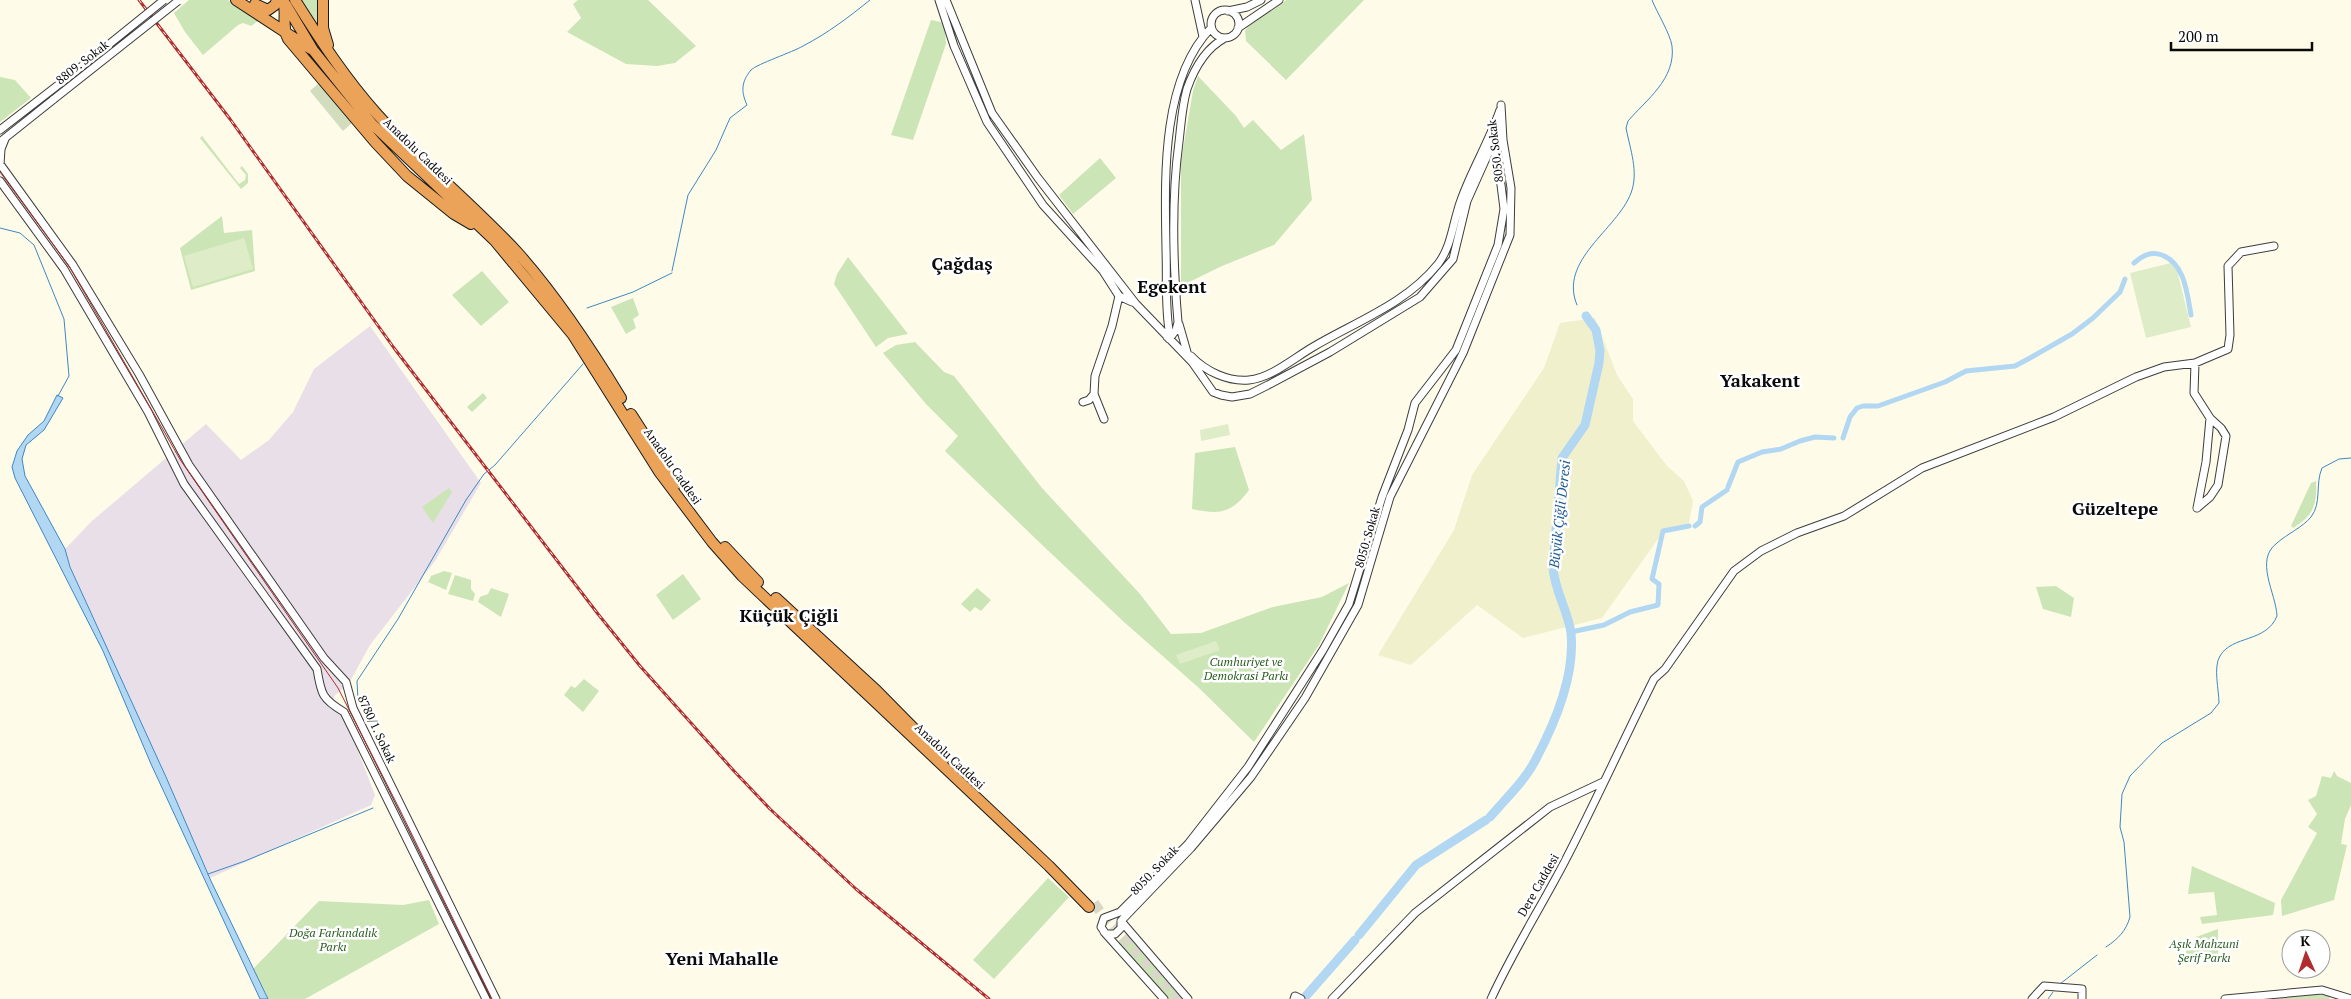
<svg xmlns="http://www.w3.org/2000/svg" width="2351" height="999" font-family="'PT Serif',serif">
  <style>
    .industrial { fill: #e9dfe9 }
    .farmland { fill: #f1f0cc }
    .green { fill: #cce5b6 }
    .cemetery { fill: #d1ddbd }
    .pitch { fill: #deedc7 }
    .water { fill: #b1d7f2; stroke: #3d88c4 }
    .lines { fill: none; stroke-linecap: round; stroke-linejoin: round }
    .stream { stroke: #3d88c4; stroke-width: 1 }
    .canal { stroke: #b1d7f2; stroke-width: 5 }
    .river { stroke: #b1d7f2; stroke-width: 9 }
    .highway-tunnel { stroke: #d9d7c8; stroke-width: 10; stroke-dasharray: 10 5; stroke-linecap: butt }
    .minor-casing { stroke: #3d3d3d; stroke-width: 9 }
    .highway-casing { stroke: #1b1b1b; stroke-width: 12 }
    .minor { stroke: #fff; stroke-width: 7 }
    .highway { stroke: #eba35a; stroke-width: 10 }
    .tram { stroke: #b12c2c; stroke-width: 1 }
    .rail-casing { stroke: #b12c2c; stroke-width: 3 }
    .rail { stroke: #fff; stroke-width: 1; stroke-dasharray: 4; stroke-linecap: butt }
    .minor-bridge-casing { stroke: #3d3d3d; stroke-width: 9; stroke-linecap: butt }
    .minor-bridge { stroke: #fff; stroke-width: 7 }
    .labels { text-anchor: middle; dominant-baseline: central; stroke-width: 5; stroke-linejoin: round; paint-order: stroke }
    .street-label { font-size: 12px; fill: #0a0a0a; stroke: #fff }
    .park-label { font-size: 12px; font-style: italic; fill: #2a5d20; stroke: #fff }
    .water-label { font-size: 14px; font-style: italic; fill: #1d5a93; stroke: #fff }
    .district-label { font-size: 18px; font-weight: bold; fill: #0a0a0a; stroke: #fff }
  </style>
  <rect width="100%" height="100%" fill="#fefbe9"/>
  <path class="industrial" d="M370,326L481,483L435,561L370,645L348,685L335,695L332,704L345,717L375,795L371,805L210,878L166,777L70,567L65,549L92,521L206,424L241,460L269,440L293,412L314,369Z"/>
  <path class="farmland" d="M1595,318L1617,375L1633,399V421L1667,466L1684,481L1693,501L1688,528L1663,532L1602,618L1523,638L1477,605L1411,665L1378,655L1454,530L1472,475L1544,368L1560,323Z"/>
  <path class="green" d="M189,0H228L258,21L251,26L243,23L238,25L203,55L185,32L174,13Z
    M302,0H319L321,31Z
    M578,0H648L696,46L675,63L657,66L626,64L567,32L581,18L573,4Z
    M1286,0H1364L1286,80L1246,41L1245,31L1250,24Z
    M931,20L941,22L945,31L946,44L913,140L891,135Z
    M1198,76L1236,116L1244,128L1253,120L1281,150L1304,134L1312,200L1274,245L1222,266L1181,286V161L1193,91Z
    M0,77L15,80L31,98L0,122Z
    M202,136L239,184L245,180L246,175L240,168L242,166L248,174V183L241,189L200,138Z
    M1100,158L1116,178L1073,214L1059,195Z
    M222,216L224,233L252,230L255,271L191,290L180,248Z
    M848,257L908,334L888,338L876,347L834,284L837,274Z
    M482,271L509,302L481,326L452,295Z
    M633,298L639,315L633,319L636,328L626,334L611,307Z
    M915,342L944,372L954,376L1042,488L1140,594L1171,634L1201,633L1273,607L1322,597L1349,583L1319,645L1254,742L1199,688L1124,622L1038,541L945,451L958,436L926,404L883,353L896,345Z
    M483,393L487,398L472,412L467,407Z
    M1235,447L1249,490C1232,513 1220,515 1192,509L1195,453Z
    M2316,481C2317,505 2314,515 2293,528L2291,526L2311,483Z
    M449,488L452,492L433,523L422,507Z
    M444,571L452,573L446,590L428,582L431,576Z
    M683,574L701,599L673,620L656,595Z
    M455,575L471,580V589L475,594L473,601L448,594Z
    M2056,586L2074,598L2071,617L2043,609L2036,587Z
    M491,588L509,594L501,617L478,602L480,597L488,594Z
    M977,588L991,600L981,611L975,607L970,612L961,604Z
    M584,679L599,691L583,712L564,695L571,686L575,688Z
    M2334,771L2337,776L2351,783V805L2345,819L2341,844L2347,845L2334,900L2282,916L2281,900L2317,833L2308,827L2317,814L2308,800L2316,796L2322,776L2331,778Z
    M2192,866L2275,903L2273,915L2202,924L2200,917L2217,915L2214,892L2188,894Z
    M1048,878L1069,897L994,979L973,960Z
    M429,900L439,924L305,999H268L253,969L319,901L403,905Z
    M2218,929V962L2189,964L2186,961V949L2196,937Z
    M1126,934L1184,999H1168L1118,942Z
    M2312,994L2330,996L2329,999H2275L2276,997Z"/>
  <path class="cemetery" d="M320,82L354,121L343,131L310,91Z"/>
  <path class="pitch" d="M244,238L253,269L193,287L184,256Z
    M2175,262L2191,327L2146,338L2130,273Z
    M1228,424L1230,435L1201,441L1200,430Z
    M1216,641L1220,650L1180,664L1176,655Z"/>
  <path class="water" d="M57,395L63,398L44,430L26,445L22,459L25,476L65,549L70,567L166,777L211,881L268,999H260L151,764L103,651L15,478L12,467L17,451L28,435L44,421Z"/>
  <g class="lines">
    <path class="stream" d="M0,228L20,233L34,245L64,319L69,376L58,396
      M672,271L688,195L716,150L730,118L747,105C741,92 741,82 751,70C757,64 793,52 803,46C828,33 849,17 870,0
      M1577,305C1558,260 1617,230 1631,193C1639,172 1630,149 1626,128L1628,121C1646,100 1676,79 1672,46C1670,33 1657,13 1652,0
      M587,308L633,292L672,273
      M358,700L357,681L398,619L466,500L484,474L495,465L583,364
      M208,874L245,861L373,808
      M2106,947C2118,939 2126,931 2130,917L2124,842L2120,827L2122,794L2130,776L2162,743L2211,713L2219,703C2219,690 2213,667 2220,656C2232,635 2266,643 2277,616C2276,593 2254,560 2277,543C2287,534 2303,527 2311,517C2322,503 2315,484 2322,468L2339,459L2351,458
      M2060,984L2097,955
      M2048,999L2053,992"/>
    <path class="canal" d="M2134,263C2142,256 2150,251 2162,255C2185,264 2187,293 2191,315
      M1843,438L1850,417L1857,408L1863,406H1878L1945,382L1966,371L2015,366L2030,358L2072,334L2093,318L2120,292L2125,279
      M1728,487L1738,462L1762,452L1781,449L1800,441L1815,437L1834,438
      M1695,526L1700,522L1702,507L1727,490
      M1571,632L1604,625L1630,612L1658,605L1659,584L1652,579L1663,531L1689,526"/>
    <path class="river" d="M1490,817C1506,798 1526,780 1537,757C1556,721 1575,674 1571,633C1568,610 1554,590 1553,567L1562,458L1585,425L1599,363L1600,351L1596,330L1586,316
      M1359,935L1416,865L1486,820
      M1306,996L1355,940"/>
    <path class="highway-tunnel" d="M1094,903L1104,917L1180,999"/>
    <defs>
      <path id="minor" d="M939,0L954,46L987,122L1043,205L1103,271L1119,296L1132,302
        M946,0L992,113L1038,178L1136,304L1192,362L1213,392L1221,395L1232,397L1250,394L1268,385L1330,352L1420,297L1453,259L1467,201L1492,145L1503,140
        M1195,0L1203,37
        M1211 24a14 14 0 1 1 28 0a14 14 0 1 1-28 0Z
        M1228,11L1247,7L1261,0
        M1238,28L1279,0
        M0,130L71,75
        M0,142L54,99
        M0,164L73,265L139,374L189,465L324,658L346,682L353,708L496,999
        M0,165L1,149L5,139
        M0,181L64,269L148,412L184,484L317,669C321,694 322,699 344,712L486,999
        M1179,324L1187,352
        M1167,337L1169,330C1165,304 1167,276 1166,250C1165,182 1160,81 1211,28
        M1169,339L1176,330L1178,322C1173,263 1171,201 1179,142C1181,125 1182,106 1187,89C1194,69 1206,48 1225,38
        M1191,356C1205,371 1228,382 1249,380C1271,378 1294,358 1313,347C1355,322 1406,304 1438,264C1452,246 1453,221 1461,200C1472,169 1489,142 1500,110
        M2195,363L2194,393L2210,418L2221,428L2226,436L2218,485L2210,497L2197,508
        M1083,402L1089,400L1094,394
        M1104,419L1094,394L1095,376L1112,326L1119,296
        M2197,508L2206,462L2210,418
        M1121,921V928L1115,934H1106L1101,927L1104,918L1120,912L1188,844L1248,767L1323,650L1349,604L1382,497L1408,430L1415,403L1456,350L1498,245L1504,209L1501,185L1491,136L1502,132
        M1121,921L1191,848L1251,777L1305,698L1358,605L1390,497L1463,353L1510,235L1511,188L1503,140L1501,105
        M1121,921L1188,999
        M1104,932L1164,999
        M1294,999L1295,996L1301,999
        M1332,999L1415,913L1550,807L1603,782
        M1491,999C1513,951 1541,907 1565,861C1596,801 1624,739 1654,679L1665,669L1734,571L1761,551L1797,533L1844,516L1922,468L2054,417L2136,377L2164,367L2195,363L2228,349L2230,335L2228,266L2241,252L2274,246
        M2032,999L2044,986L2082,989V999
        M2225,999L2322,990L2351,999"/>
      <path id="highway" d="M236,0L311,49
        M283,0L313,50L372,124L495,241L573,335L660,473L712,542L742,576L1049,866L1089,907
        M295,0C321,41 345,78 377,114C421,163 473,204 518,253C557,297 590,347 621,398
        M323,0V28L328,45
        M255,4L268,10L275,5L277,0
        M284,4C286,15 282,29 288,39L375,142L407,176L454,214L471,224
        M631,414L676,484
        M725,547L758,582
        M776,598L877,691L944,759"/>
    </defs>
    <use href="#minor" class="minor-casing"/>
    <use href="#highway" class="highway-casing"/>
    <use href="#minor" class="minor"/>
    <use href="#highway" class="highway"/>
    <path class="tram" d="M0,172L69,266L181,461L338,688L400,810L492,999"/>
    <defs>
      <path id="rail" d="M139,0L230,119L394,348L598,614L640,666L734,771L770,809L856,889L989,999"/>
    </defs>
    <use href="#rail" class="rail-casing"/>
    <use href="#rail" class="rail"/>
    <defs>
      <path id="minor-bridge" d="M71,75L164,0
        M54,99L178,1"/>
    </defs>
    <use href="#minor-bridge" class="minor-bridge-casing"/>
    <use href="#minor-bridge" class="minor-bridge"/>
  </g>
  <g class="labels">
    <g class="street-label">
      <text transform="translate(82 62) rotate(-38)">8809. Sokak</text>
      <text transform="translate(418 151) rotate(44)">Anadolu Caddesi</text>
      <text transform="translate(1495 151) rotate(-97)">8050. Sokak</text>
      <text transform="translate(673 466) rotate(55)">Anadolu Caddesi</text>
      <text transform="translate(1367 537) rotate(-74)">8050. Sokak</text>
      <text transform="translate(377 729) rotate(65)">8780/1. Sokak</text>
      <text transform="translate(950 756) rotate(43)">Anadolu Caddesi</text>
      <text transform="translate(1154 870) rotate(-46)">8050. Sokak</text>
      <text transform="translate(1538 885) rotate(-60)">Dere Caddesi</text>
    </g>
    <g class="park-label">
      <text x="1246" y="661">Cumhuriyet ve<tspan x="1246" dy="14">Demokrasi Parkı</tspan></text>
      <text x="333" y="932">Doğa Farkındalık<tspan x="333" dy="14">Parkı</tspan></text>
      <text x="2204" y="943">Aşık Mahzuni<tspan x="2204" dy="14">Şerif Parkı</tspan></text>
    </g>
    <g class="water-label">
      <text transform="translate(1559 514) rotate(-84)">Büyük Çiğli Deresi</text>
    </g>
    <g class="district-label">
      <text x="962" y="263">Çağdaş</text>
      <text x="1172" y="286">Egekent</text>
      <text x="1760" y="380">Yakakent</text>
      <text x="2115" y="508">Güzeltepe</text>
      <text x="789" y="615">Küçük Çiğli</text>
      <text x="722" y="958">Yeni Mahalle</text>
    </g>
  </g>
  <g transform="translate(2306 954) rotate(357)"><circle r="24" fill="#ffffff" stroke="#9d9d9d"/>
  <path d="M0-4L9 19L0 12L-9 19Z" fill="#b12c2c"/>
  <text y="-8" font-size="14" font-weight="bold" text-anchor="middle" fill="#0a0a0a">K</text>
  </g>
  <path d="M2171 42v8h141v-8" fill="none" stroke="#0a0a0a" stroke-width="2.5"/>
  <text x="2178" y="42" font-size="15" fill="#0a0a0a" stroke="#ffffff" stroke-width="4" paint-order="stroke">200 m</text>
</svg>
